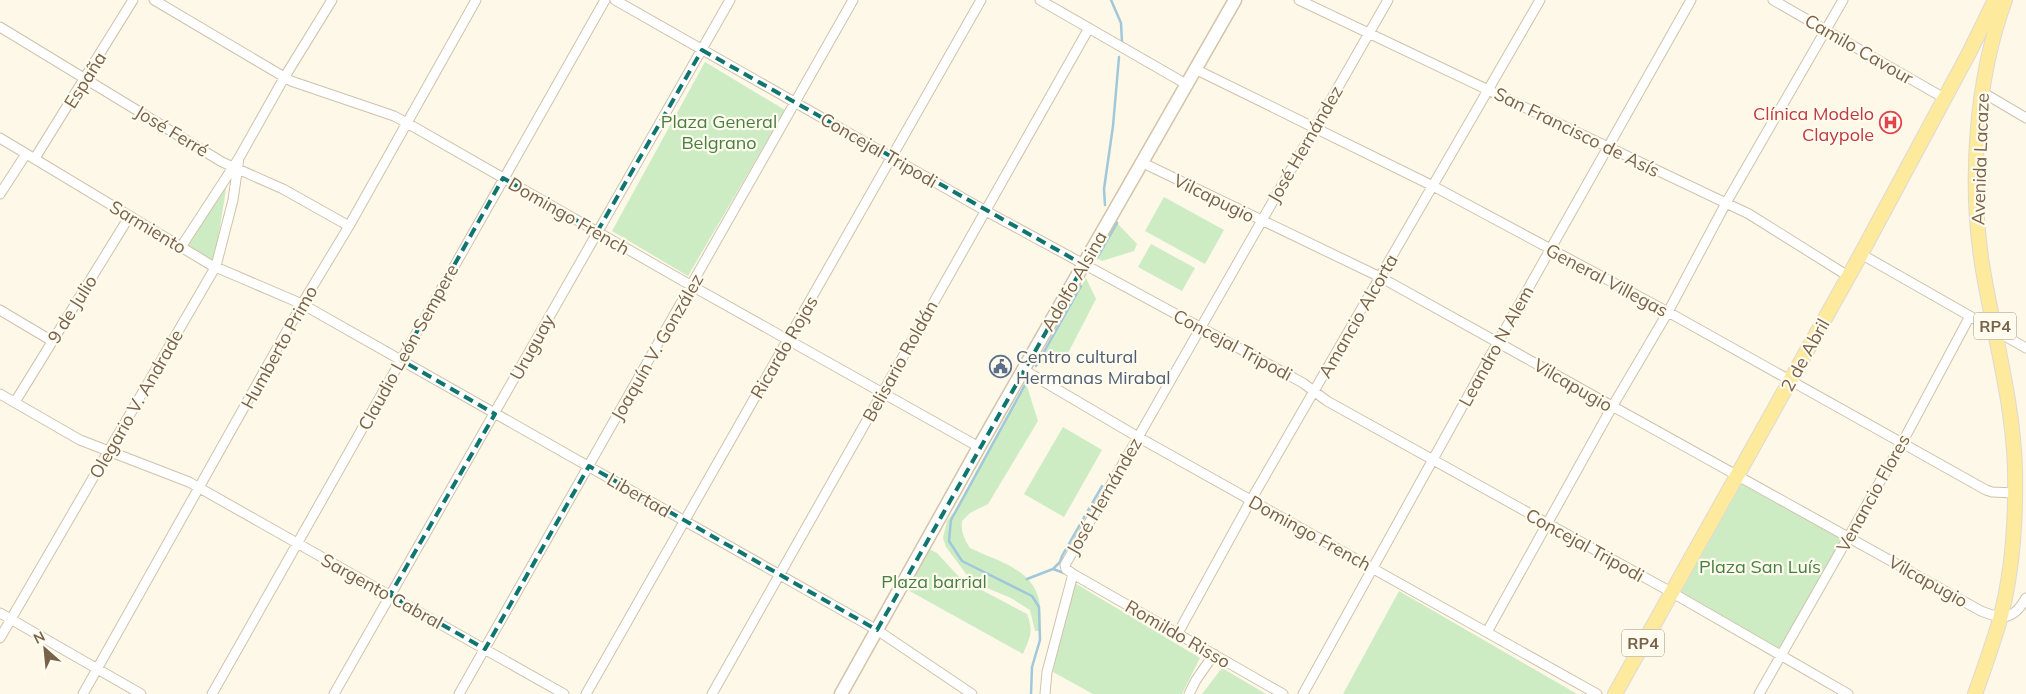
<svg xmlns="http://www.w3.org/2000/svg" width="2026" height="694" font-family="Mulish,sans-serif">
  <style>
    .green { fill: #cdecc4 }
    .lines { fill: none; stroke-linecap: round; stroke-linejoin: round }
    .stream { stroke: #a0c7da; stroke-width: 2.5 }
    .street-casing { stroke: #d0c2ac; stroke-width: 11 }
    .secondary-casing { stroke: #d3c3a9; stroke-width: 15 }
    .primary-casing { stroke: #dfd9d4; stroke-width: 16 }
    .street { stroke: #fff; stroke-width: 9 }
    .secondary { stroke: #fff; stroke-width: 12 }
    .primary { stroke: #feea9d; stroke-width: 14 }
    .marked { fill: none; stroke: #0f766e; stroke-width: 4; stroke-dasharray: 10 6; stroke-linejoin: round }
    .labels { text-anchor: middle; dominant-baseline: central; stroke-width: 4.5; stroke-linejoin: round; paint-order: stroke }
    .shield { fill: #fffbee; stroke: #a0907b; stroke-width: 1 }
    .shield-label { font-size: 16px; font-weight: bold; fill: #78624a }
    .street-label { font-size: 18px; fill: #78624a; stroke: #fffbee }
    .health-label { font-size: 18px; fill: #be3a42; stroke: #fffbee; text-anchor: end }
    .park-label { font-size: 18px; fill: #487f41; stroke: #fffbee }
    .service-label { font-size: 18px; fill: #4e5e75; stroke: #fffbee; text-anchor: start }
  </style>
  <rect width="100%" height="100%" fill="#fdf8e7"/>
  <path class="green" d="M705,62L785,110L688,276L612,231Z
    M227,183L215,258L211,260L187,247Z
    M1164,197L1224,230L1205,264L1145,231Z
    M1117,223L1137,244L1134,251L1102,261L1097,258Z
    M1151,244L1195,268L1182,291L1138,267Z
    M1086,278L1096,299L1066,357L1036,366Z
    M1026,383L1038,421L988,504L970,513L962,521C961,532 964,539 970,548C994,560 1032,568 1039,600C1041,609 1040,621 1040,631H1035L1030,610L1011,598L980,585L967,575L946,547L943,538L947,521L953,513L955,512Z
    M1063,427L1102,450L1064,517L1024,494Z
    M1738,476L1848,537L1781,656L1671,592Z
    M929,549L937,553L961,579L1027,614C1034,632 1030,637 1023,654L906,589Z
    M1073,582L1200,658L1182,694H1093L1053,672L1067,598L1074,589Z
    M1399,591L1577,694H1343Z
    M1222,668L1266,694H1202Z"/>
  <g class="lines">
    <path class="stream" d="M1111,0L1121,23L1122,42
      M1105,205L1104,189L1113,126L1119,57
      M1097,258L1117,223L1115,221
      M1036,366L1081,286
      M1026,383L951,520L949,541L962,561L1032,596L1039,607L1040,640L1032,667L1031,694
      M1053,569L1060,562L1062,556L1102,486
      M1027,579L1053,569L1064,573"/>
    <defs>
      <path id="street" d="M154,0L291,81L394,116L407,123L692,286L979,447
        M615,0L984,210L1303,383L1327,401L1671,592L1848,694
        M1040,0L1186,84
        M1299,0L1749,214L1848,276
        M1773,0L1944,98
        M0,27L222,162L283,189L349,226
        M1195,69L1433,186L1668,312L1986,490L1992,492L2015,493
        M1982,92L2026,118
        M0,138L211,265L302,304L877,630L972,694
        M35,158L133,0
        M1141,162L1380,277L1981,611C2003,620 2014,620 2026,598
        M0,194L26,154
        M181,247L239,158L284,78L332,0
        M1861,254L2026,348
        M0,310L52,341
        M1024,370L1138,437L1597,694
        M0,394L80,440L189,482L564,694
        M15,402L129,217
        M0,613L141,694
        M1487,632L1612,407L1668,312L1726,203L1843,0
        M1178,633L1251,500L1540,0
        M0,638L216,266L233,200L239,158
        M83,694L302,304L349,226L476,0
        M212,694L605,0
        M334,694L730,0
        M459,694L853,0
        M586,694L981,0
        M712,694C839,473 962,249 1089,28
        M1045,694L1047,672L1073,574
        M1189,694L1196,680L1214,654
        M1283,694L1073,574L1066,569L1065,565L1388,0
        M1303,694L1498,342L1691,0
        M1759,694L1902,443L1970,316"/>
      <path id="secondary" d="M841,694L979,447L1235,0"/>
      <path id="primary" d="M1615,694L1861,254L1969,53L1995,0
        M1975,694C1984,669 1993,644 2000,619C2013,571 2016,518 2015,469C2013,400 1993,332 1982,264C1969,181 1976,79 2005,0"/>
    </defs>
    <use href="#street" class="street-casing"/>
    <use href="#secondary" class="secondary-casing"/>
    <use href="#primary" class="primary-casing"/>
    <use href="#street" class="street"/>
    <use href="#secondary" class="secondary"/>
    <use href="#primary" class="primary"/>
  </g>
  <path class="marked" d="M702,50L1084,265L877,630L589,466L485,649L390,595L495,414L401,360L503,178L597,232Z"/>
  <defs>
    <symbol id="hospital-ring" viewBox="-11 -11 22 22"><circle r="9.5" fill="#fffbee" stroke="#e0444e" stroke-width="1.5"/><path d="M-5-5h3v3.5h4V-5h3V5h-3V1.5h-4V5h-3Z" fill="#e0444e"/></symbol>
    <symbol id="civic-ring" viewBox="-11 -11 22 22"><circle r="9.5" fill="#fffbee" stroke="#5c6f8a" stroke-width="1.5"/><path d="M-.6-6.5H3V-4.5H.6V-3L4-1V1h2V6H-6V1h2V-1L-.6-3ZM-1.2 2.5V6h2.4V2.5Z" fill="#5c6f8a"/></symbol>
  </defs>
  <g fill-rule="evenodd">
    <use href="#hospital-ring" x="1878" y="110" width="25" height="25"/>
    <use href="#civic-ring" x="988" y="354" width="25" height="25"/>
  </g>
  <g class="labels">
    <g class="shield">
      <rect x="1974" y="312.5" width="42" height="27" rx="4"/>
      <rect x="1622" y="629.5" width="42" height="27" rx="4"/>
    </g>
    <g class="shield-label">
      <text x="1995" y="326">RP4</text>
      <text x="1643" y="643">RP4</text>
    </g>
    <g class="street-label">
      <text transform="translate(1859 49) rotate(30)">Camilo Cavour</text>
      <text transform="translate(85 80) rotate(-58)">España</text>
      <text transform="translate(172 131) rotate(31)">José Ferré</text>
      <text transform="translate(1577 132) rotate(26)">San Francisco de Asís</text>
      <text transform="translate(1305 144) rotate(-60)">José Hernández</text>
      <text transform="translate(879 150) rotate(30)">Concejal Tripodi</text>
      <text transform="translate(1980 159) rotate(-88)">Avenida Lacaze</text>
      <text transform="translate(1214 198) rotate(26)">Vilcapugio</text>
      <text transform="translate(569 216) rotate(30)">Domingo French</text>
      <text transform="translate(148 227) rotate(31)">Sarmiento</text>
      <text transform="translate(1607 280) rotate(28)">General Villegas</text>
      <text transform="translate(1074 281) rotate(-60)">Adolfo Alsina</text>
      <text transform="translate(72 309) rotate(-58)">9 de Julio</text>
      <text transform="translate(1358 316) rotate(-60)">Amancio Alcorta</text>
      <text transform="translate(1233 345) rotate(28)">Concejal Tripodi</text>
      <text transform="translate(1496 346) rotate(-61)">Leandro N Alem</text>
      <text transform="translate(279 347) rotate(-61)">Humberto Primo</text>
      <text transform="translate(408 347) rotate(-61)">Claudio León Sempere</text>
      <text transform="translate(532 347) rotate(-61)">Uruguay</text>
      <text transform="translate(657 347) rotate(-60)">Joaquín V. González</text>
      <text transform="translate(784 347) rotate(-60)">Ricardo Rojas</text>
      <text transform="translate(1805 355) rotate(-61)">2 de Abril</text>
      <text transform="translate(900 361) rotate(-61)">Belisario Roldán</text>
      <text transform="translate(1573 385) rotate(30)">Vilcapugio</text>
      <text transform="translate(136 404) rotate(-60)">Olegario V. Andrade</text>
      <text transform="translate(1873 493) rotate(-61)">Venancio Flores</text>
      <text transform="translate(639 495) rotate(30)">Libertad</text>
      <text transform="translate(1104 496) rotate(-60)">José Hernández</text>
      <text transform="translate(1310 533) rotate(29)">Domingo French</text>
      <text transform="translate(1585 545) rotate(29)">Concejal Tripodi</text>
      <text transform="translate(1928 581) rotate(29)">Vilcapugio</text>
      <text transform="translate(382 591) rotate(29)">Sargento Cabral</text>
      <text transform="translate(1178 634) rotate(30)">Romildo Risso</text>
    </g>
    <g class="health-label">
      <text x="1874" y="113">Clínica Modelo<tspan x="1874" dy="21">Claypole</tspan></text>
    </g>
    <g class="park-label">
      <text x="719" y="121">Plaza General<tspan x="719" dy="21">Belgrano</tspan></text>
      <text x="1760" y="566">Plaza San Luís</text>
      <text x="934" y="581">Plaza barrial</text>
    </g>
    <g class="service-label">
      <text x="1016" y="356">Centro cultural<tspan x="1016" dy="21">Hermanas Mirabal</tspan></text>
    </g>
  </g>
  <g transform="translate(45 649) rotate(333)" stroke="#fffbee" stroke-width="4" paint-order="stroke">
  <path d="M0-4L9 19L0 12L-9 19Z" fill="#78624a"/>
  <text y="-8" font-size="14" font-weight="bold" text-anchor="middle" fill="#78624a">N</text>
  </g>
</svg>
